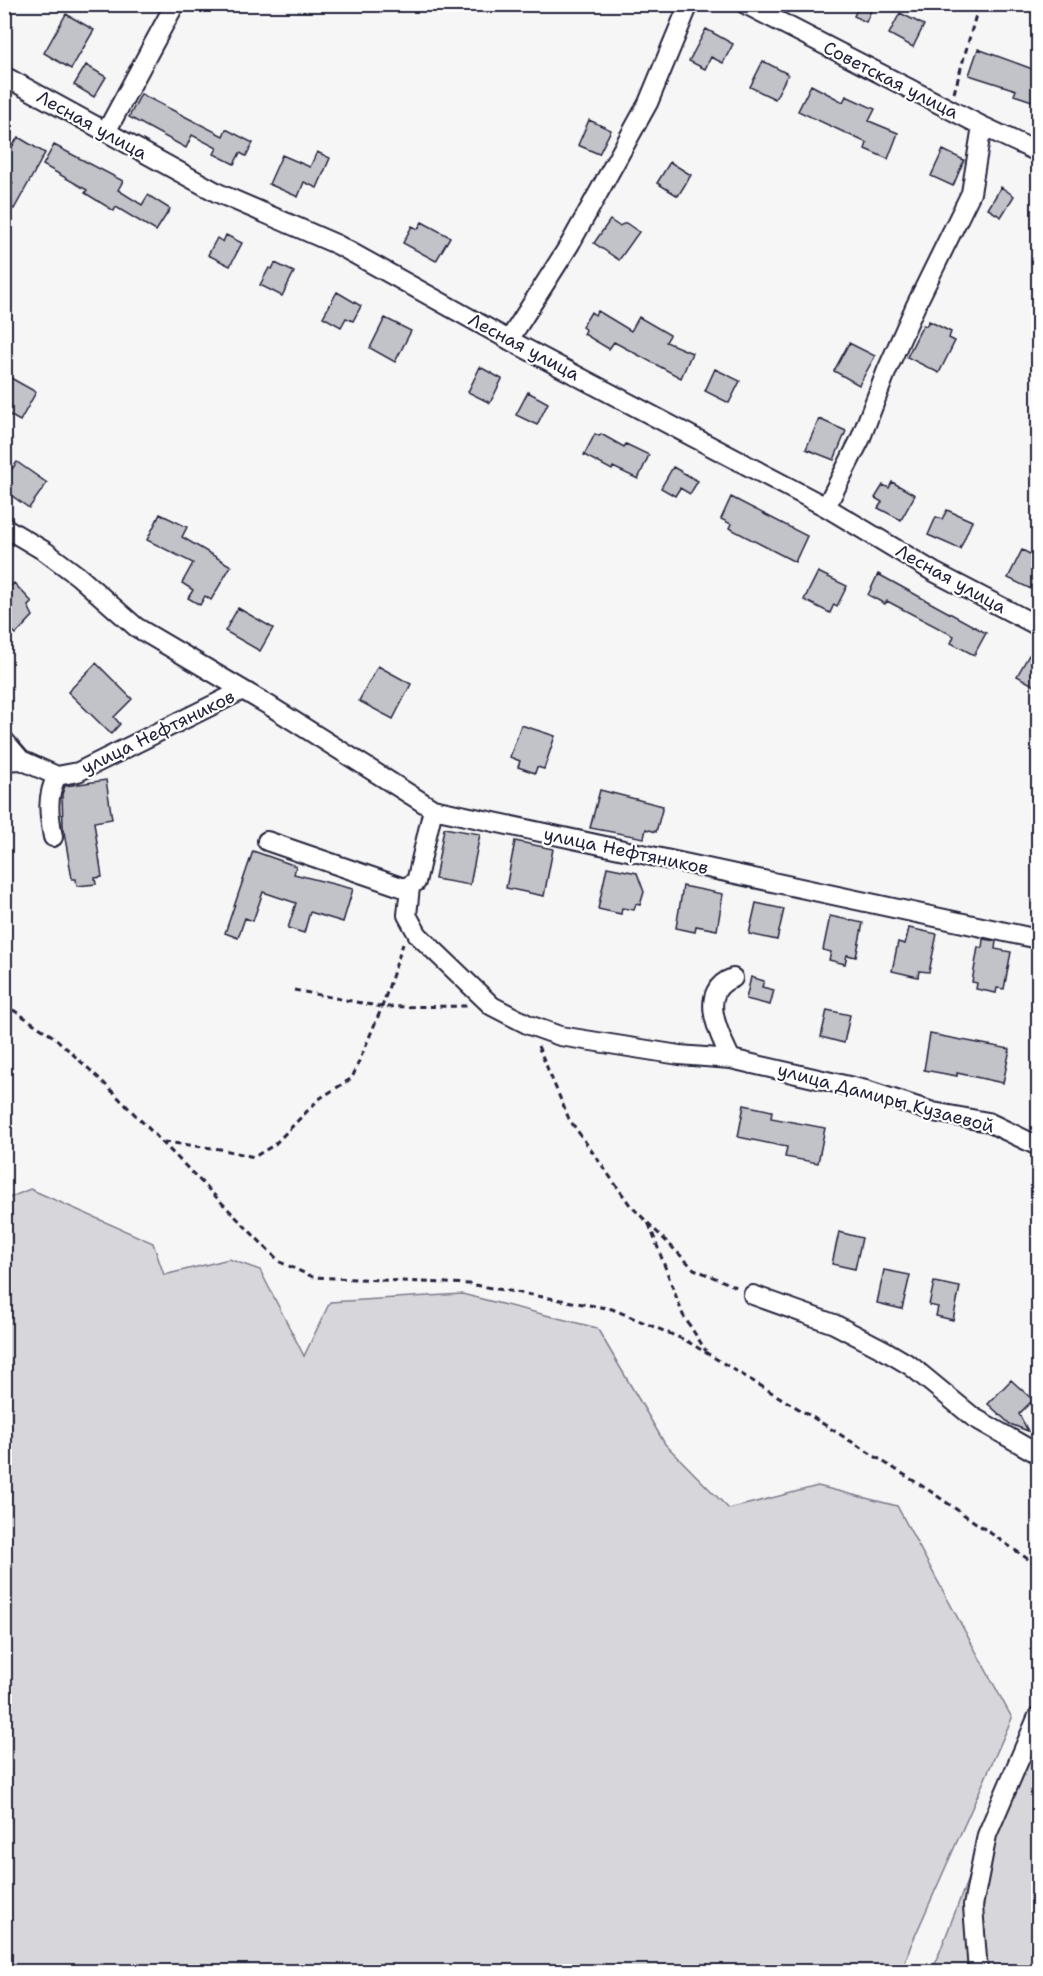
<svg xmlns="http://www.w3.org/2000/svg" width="1043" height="1976" font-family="'Shantell Sans',sans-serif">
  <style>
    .green { fill: #d7d7db; stroke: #7c7c8b; stroke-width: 1.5 }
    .building { fill: #c2c2c9; stroke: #22223b; stroke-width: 1.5 }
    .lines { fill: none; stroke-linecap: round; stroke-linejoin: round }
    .minor-casing { stroke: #22223b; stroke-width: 22 }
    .path { stroke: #22223b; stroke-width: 3; stroke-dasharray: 6 4.5; stroke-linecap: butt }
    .minor { stroke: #fff; stroke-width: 18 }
    .labels { text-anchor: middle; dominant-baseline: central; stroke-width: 4.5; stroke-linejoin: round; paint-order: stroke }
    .street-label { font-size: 18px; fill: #22223b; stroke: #fff }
  </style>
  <rect width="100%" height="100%" fill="#f6f6f7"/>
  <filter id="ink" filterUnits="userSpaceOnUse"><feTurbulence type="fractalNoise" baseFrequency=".0167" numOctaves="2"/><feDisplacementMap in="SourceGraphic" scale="12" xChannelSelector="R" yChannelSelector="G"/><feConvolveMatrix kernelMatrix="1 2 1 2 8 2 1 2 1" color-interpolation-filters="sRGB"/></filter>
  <g filter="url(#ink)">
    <path class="green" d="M30,1189L153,1243L164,1275L229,1259L260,1270L304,1356L330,1302L462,1294L597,1328L665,1444L729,1509L818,1486L897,1506L1012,1718L911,1945L902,1971H5L4,1200Z
      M1026,1728L1038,1735V1971L932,1972Z"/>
    <path class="building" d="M860,4H874L866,22L854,16Z
      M900,13L924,25L913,47L889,34Z
      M66,14L94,30L71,69L44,53Z
      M706,29L733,44L723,63L711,57L705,69L689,61Z
      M978,49L1038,71V103L1014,95L1016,90L969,75Z
      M763,61L788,74L775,99L750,87Z
      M86,65L106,77L94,97L74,85Z
      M811,85L843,102L846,96L875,109L869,121L898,133L888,159L865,149L867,143L798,111Z
      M141,94L223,136L226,129L253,143L246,156L240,153L234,164L214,154L217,148L192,135L186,148L129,117Z
      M589,120L611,130L599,154L578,145Z
      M18,137L45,153L14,209L4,203V197L13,183L6,179L10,173L4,170V160Z
      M54,145L123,181L118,190L142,205L148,195L170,209L156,231L116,207L114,211L85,193L87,190L43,165Z
      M943,150L964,160L953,186L931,176Z
      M317,152L330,158L317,188L304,182L298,197L269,184L282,155L310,167Z
      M670,162L691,175L678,196L657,183Z
      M1001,187L1014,196L1001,217L988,209Z
      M610,220L619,226L626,223L639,232L619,260L594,243Z
      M422,222L450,237L436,261L403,243L412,226L418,229Z
      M226,235L242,243L230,266L208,255L217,238L223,242Z
      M275,263L294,272L282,296L260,285L269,268L272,269Z
      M337,292L361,306L353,321L346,318L341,327L323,317Z
      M598,311L631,331L639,317L670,335L666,342L692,353L681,378L614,342L609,349L584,334L586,330L582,327L591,312L595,315Z
      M385,318L411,331L395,362L370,348Z
      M929,321L951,332L949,338L955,341L939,373L907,357L923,325L926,326Z
      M849,343L875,356L859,385L834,371Z
      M480,367L502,379L490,403L468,392Z
      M715,369L740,381L729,403L705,391Z
      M9,377L36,392L20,421L4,412V384Z
      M528,392L548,403L537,425L516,415Z
      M819,419L846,431L834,460L806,449Z
      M595,434L599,436L601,434L624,447L626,444L649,455L638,479L613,467L612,470L584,455Z
      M17,462L47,483L29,508L4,490V480Z
      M673,467L698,481L690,494L680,488L675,496L661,488Z
      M892,482L915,495L901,520L878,508L882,502L875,498L883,485L889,488Z
      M731,497L807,536L795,562L729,528L731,524L721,519Z
      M947,510L972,521L960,549L928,535L936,517L942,519Z
      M160,514L187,527L182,537L231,566L211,600L205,596L200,605L188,598L193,590L182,583L193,563L147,540Z
      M1022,550L1038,558V574L1031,589L1008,578Z
      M818,572L847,586L837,606L834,604L830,613L804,600Z
      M878,574L986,633L974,655L951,643L954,636L887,601L885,604L868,595Z
      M14,583L32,602L28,606L33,616L16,634L4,623V592Z
      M238,608L273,628L260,651L225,631Z
      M1029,655L1038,660V688L1017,676Z
      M96,663L132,699L114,717L120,724L111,734L68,692Z
      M378,666L411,684L393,719L359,701Z
      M521,725L555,736L544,769L537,767L535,773L518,767L520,761L510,757Z
      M106,780L112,819L94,822L102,877L95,878L96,884L77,886L76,879H72L63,826L62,794L65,786Z
      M600,790L663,806L656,832L646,829L644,838L590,828Z
      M444,828L480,834L470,885L435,879Z
      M515,841L553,849L544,896L506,888Z
      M253,851L296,866L294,874L353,889L343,922L310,912L304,933L288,928L296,903L263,892L253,921L245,918L238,938L225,933Z
      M607,867L637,873L644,892L640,905L636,904L634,910L622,908L621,914L598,909Z
      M683,886L723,894L717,930L696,926L695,932L676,928Z
      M756,903L784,909L777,940L749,934Z
      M830,916L863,923L856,957L847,955L845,964L829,960L831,952L823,950Z
      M909,928L937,934L929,972L919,971L918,977L892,971L898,942L905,944Z
      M983,939L996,941L995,949L1011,952L1004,989L997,988L996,993L976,989L977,983L972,982L978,947L982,948Z
      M751,977L764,981L762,987L774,990L770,1005L746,999Z
      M827,1010L850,1015L844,1043L821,1037Z
      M930,1034L1010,1049L1003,1083L957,1073V1076L924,1070Z
      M744,1105L772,1111L771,1118L825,1128L818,1163L785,1157L787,1147L738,1137Z
      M839,1232L862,1238L855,1269L832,1264Z
      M884,1270L910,1275L902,1309L877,1303Z
      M934,1282L960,1287L953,1320L936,1316L938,1307L929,1305Z
      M1011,1380L1033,1400L1019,1414L1028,1431L1010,1424L988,1404Z"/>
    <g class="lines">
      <defs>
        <path id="minor" d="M745,4L982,126L1038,152
          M4,76L218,193L338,245L509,340L826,507L934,572L1038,626
          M106,132L175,4
          M509,340L570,244L648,103L689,4
          M826,507L860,440L887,370L916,305L971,193L982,126
          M4,527L46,552L78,576L136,627L270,706L433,809L1038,939
          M4,740L21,760
          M4,761L21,760L57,776L78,772L243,690
          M53,837C49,815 46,796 57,776
          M267,841L404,888L416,882L433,809
          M410,887L407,915L418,935L492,1006L529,1025L560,1036L679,1055L731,1059L866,1090L933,1112L988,1122L1038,1146
          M731,1059C720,1036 696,991 733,978
          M753,1295L834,1324L884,1350L911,1366L973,1417L1038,1454
          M978,1972L973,1906L987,1835L1038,1716"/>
      </defs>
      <use href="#minor" class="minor-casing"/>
      <path class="path" d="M954,93L979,4
        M294,990L382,1007L467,1006
        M4,1004L54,1037L101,1080L280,1262L313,1277L469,1284L612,1309L685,1340L809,1415L930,1491L1038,1566
        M538,1046L569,1119L630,1205L694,1269L739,1288
        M164,1142L220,1149L254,1157L274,1145L319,1099L352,1078L382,1007L403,944
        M649,1224L683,1315L706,1351"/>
      <use href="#minor" class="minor"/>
    </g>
  </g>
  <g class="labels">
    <g class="street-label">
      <text transform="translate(891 80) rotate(27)">Советская улица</text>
      <text transform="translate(92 125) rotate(29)">Лесная улица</text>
      <text transform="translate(524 347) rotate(28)">Лесная улица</text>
      <text transform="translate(951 579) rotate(29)">Лесная улица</text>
      <text transform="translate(158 732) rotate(-26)">улица Нефтяников</text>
      <text transform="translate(626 851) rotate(12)">улица Нефтяников</text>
      <text transform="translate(886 1098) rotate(15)">улица Дамиры Кузаевой</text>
    </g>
  </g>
  <rect width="1043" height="1976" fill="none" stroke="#fff" stroke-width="24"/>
  <rect x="12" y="12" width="1019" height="1952" fill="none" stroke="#22223b" stroke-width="2" filter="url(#ink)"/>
</svg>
